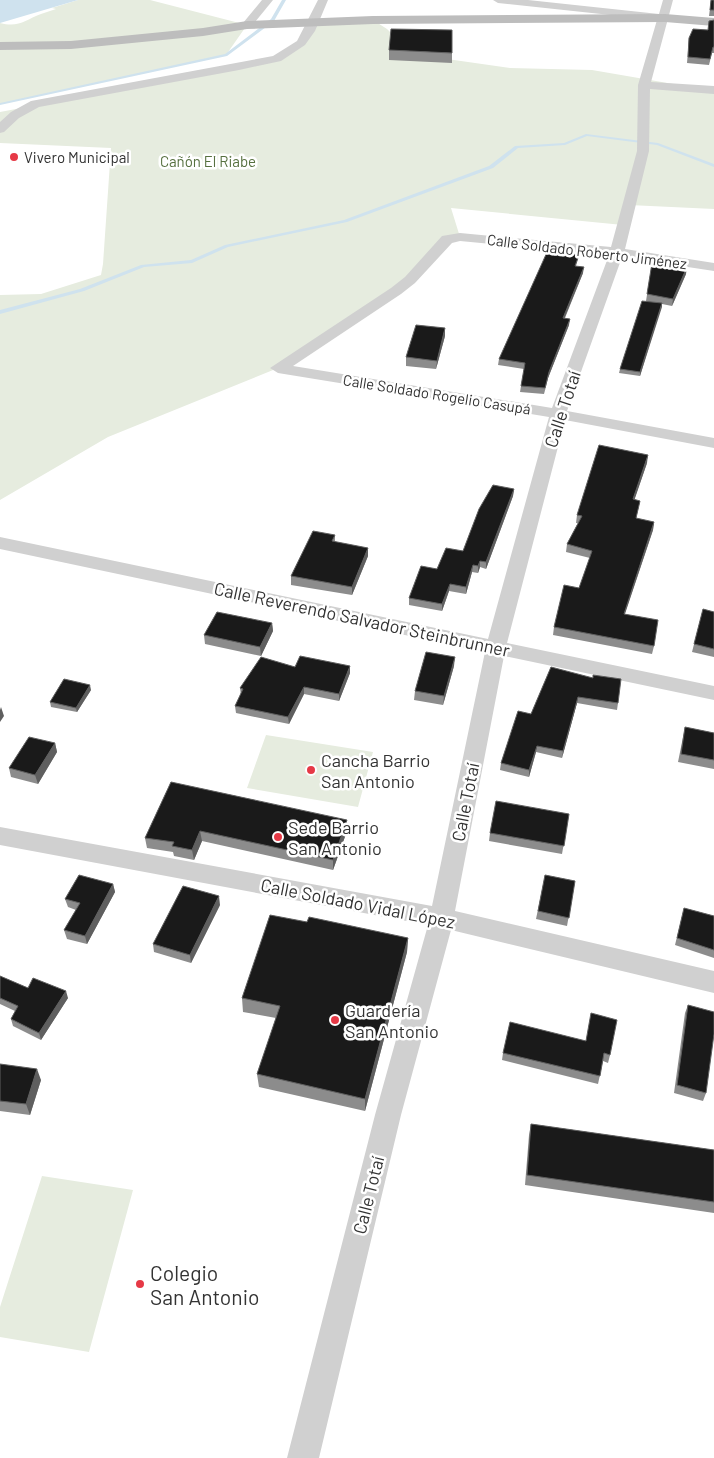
<svg xmlns="http://www.w3.org/2000/svg" width="714" height="1458" font-family="Barlow,sans-serif">
  <style>
    .green { fill: #e6ecdf }
    .water { fill: #cfe2ee }
    .lines { fill: none; stroke-linecap: round; stroke-linejoin: round }
    .stream { fill: #cfe2ee; fill-rule: evenodd }
    .minor { fill: #d0d0d0; fill-rule: evenodd }
    .secondary { fill: #bdbdbd; fill-rule: evenodd }
    .wall { fill: #8c8c8c }
    .shaded-wall { fill: #5f5f5f }
    .building { fill: #1a1a1a; stroke: #5f5f5f }
    .poi-dot { fill: #e63946; stroke: #fff; stroke-width: 2 }
    .labels { text-anchor: middle; dominant-baseline: central; stroke-width: 5; stroke-linejoin: round; paint-order: stroke }
    .far-poi-label { font-size: 15px; fill: #333; stroke: #fff; text-anchor: start }
    .far-park-label { font-size: 15px; fill: #56703f; stroke: #fff }
    .far-street-label { font-size: 15px; fill: #333; stroke: #fff }
    .street-label { font-size: 18px; fill: #333; stroke: #fff }
    .poi-label { font-size: 18px; fill: #333; stroke: #fff; text-anchor: start }
    .near-poi-label { font-size: 21px; fill: #333; stroke: #fff; text-anchor: start }
  </style>
  <rect width="100%" height="100%" fill="#fff"/>
  <path class="green" d="M78,0H150L247,25L226,55L0,104V23C19,28 25,20 41,14C46,12 51,11 56,9L52,8Z
    M373,20L387,29L412,54L510,68L592,70L714,91V209L629,205L623,225L451,208L460,237L447,239L410,280L278,368L108,437L0,500V295L41,294L101,275L103,264L111,148L0,143V112L239,67L296,50L310,24Z
    M266,735L373,752L358,807L247,788Z
    M42,1176L133,1190L89,1352L0,1337V1307Z"/>
  <path class="water" d="M0,0H78L0,23Z"/>
  <g class="lines">
    <path class="stream" d="M282,0H286L274,21L227,56L0,105V103L225,54L271,19Z
      M586,134L658,143L714,164V167L657,145L587,136L565,145L518,148L493,168L347,222L228,247L192,263L144,267L84,291L0,314V310L80,289L141,265L191,260L225,245L344,220L489,166L515,146L564,143Z"/>
    <path class="minor" d="M262,0H273L251,27H243V23Z
      M318,0H328L315,31L305,45L281,61L239,70L39,107L19,118L4,132L0,133V122L11,112L31,101L273,56L297,41Z
      M493,0H528L659,14L663,0H673L651,82L714,86V94L650,89L649,151L625,249L714,263V271L622,257L567,411L714,438V448L565,420L507,643L714,686V700L504,656L455,911L714,971V993L451,930L401,1115L319,1458H287L375,1115L428,925L0,845V827L432,906L485,652L0,549V537L488,639L549,417L278,373L270,368L391,288L405,277L442,236L460,233L611,247L637,151L638,85L657,20L498,3ZM460,241L609,255L552,408L293,366L401,294L415,283L452,243Z"/>
    <path class="secondary" d="M665,14L714,18V26L665,22L373,24L247,29L203,36L71,49L0,50V42L71,41L203,28L247,21L373,16Z"/>
  </g>
  <path class="wall" d="M711,0H714V16H709Z
    M714,20V53H712L709,65L687,63L689,38L708,30L709,21Z
    M389,50L452,53V63L389,60Z
    M579,255L576,266L583,273L565,318L569,325L548,378L544,394L520,392L524,369L498,365L499,359Z
    M652,263L686,274L672,306L662,304L640,376L619,373L620,369L646,301Z
    M445,336L436,369L406,366V357Z
    M647,463L634,500L640,501L636,519L654,522L653,530L625,614L654,646L652,654L553,635L554,627L579,588L590,558L566,552L567,544L578,523H576L577,515Z
    M514,489L513,496L486,569L480,567L478,573L472,572L466,594L449,591L442,611L409,605V598L437,569L463,551Z
    M335,535V542L368,548V556L352,595L291,585V576Z
    M703,609L714,612V657L692,652Z
    M272,623L273,631L261,656L205,644L204,635Z
    M454,666L443,705L414,700L415,691Z
    M295,667L350,673L339,701L304,694L289,724L236,713L235,706L241,695L240,688Z
    M551,667L618,703L617,710L577,703L562,758L536,752L529,777L500,770L501,763L531,714Z
    M91,690L77,712L51,707L50,702Z
    M685,727L714,733V769L678,762Z
    M55,743L57,752L38,784L11,777L9,768Z
    M171,782L347,831L333,870L202,841L194,860L174,856L173,852L147,848L145,838Z
    M569,814L562,854L489,841L490,833Z
    M545,875L575,881L567,926L536,919Z
    M113,884L115,892L87,944L67,939L64,930L76,910L68,907L65,899Z
    M220,905L191,963L154,952L153,944Z
    M684,908L714,916V958L675,945Z
    M307,922L408,938L407,952L365,1111L259,1087L257,1074L276,1018L243,1012L242,998Z
    M0,976L28,988L68,998L41,1040L13,1026L11,1019L15,1011L0,1004Z
    M688,1005L706,1093L703,1101L674,1093L685,1013Z
    M586,1041L610,1055L608,1063L603,1061L598,1084L502,1060L503,1053Z
    M0,1064L41,1080L30,1115L0,1111Z
    M531,1124L714,1150V1213L525,1185L529,1135Z"/>
  <path class="shaded-wall" d="M584,267L583,273L562,324L563,318Z
    M687,267L686,274L672,306L673,299Z
    M662,303V307L640,376V372Z
    M570,319L569,325L548,378L544,394L549,372Z
    M445,328V336L436,369L437,361Z
    M648,455L647,463L632,507L633,499Z
    M514,489L513,496L486,569V562Z
    M654,522L653,530L622,622L624,614Z
    M368,548V556L352,595V587Z
    M480,561V567L478,573V566Z
    M473,565L472,572L466,594V587Z
    M450,584L449,591L442,611V604Z
    M272,623L273,631L261,656L260,647Z
    M455,657L454,666L443,705L444,696Z
    M350,666V673L339,701V694Z
    M90,685L91,690L77,712L76,708Z
    M304,687V694L289,724L288,717Z
    M578,697L577,703L562,758L563,751Z
    M1,707L4,716L0,722V710Z
    M55,743L57,752L38,784L35,775Z
    M537,746L536,752L529,777V770Z
    M347,820V831L333,870V860Z
    M200,831L202,841L194,860L192,850Z
    M113,884L115,892L87,944L85,936Z
    M219,896L220,905L191,963L190,955Z
    M408,938L407,952L365,1111V1099Z
    M66,991L68,998L41,1040L39,1033Z
    M37,1069L41,1080L30,1115L26,1104Z"/>
  <path class="building" d="M711,0H714V10H710Z
    M714,20V47H713L710,59L688,57L689,38L693,29L708,30L709,21Z
    M391,29L452,30V53L389,50Z
    M548,250L579,255L575,266L584,267L563,318L570,319L549,372L545,388L521,386L525,363L499,359Z
    M652,263L687,267L673,299L647,294Z
    M642,301L662,303L640,372L620,369Z
    M416,325L445,328L437,361L406,357Z
    M599,445L648,455L633,499L640,501L636,518L654,522L624,614L658,620L654,646L554,627L564,585L579,588L592,551L567,544L582,516L577,515Z
    M493,485L514,489L486,562L480,561L478,566L473,565L466,587L450,584L442,604L409,598L421,566L437,569L446,548L463,551L479,509Z
    M313,531L335,535L332,541L368,548L352,587L291,576Z
    M703,609L714,612V649L694,644Z
    M217,612L272,623L260,647L204,635Z
    M426,652L455,657L444,696L415,691Z
    M300,656L350,666L339,694L304,687L288,717L235,706L243,689L240,688L261,657L295,667Z
    M551,667L593,678V675L621,679L618,703L578,697L563,751L537,746L529,770L501,763L518,711L531,714Z
    M64,679L90,685L76,708L50,702Z
    M685,727L714,733V760L681,754Z
    M29,737L55,743L35,775L9,768Z
    M171,782L347,820L333,860L200,831L192,850L172,846L174,842L145,838Z
    M496,801L569,814L564,846L490,833Z
    M79,875L113,884L85,936L64,930L80,903L65,899Z
    M545,875L575,881L569,918L538,911Z
    M183,886L219,896L190,955L153,944Z
    M684,908L714,916V950L677,938Z
    M270,915L307,922L309,917L408,938L365,1099L257,1074L280,1006L242,998Z
    M0,976L28,988L33,978L66,991L39,1033L11,1019L18,1006L0,998Z
    M688,1005L714,1012V1034L706,1093L677,1085Z
    M591,1013L617,1020L610,1055L604,1053L600,1076L503,1053L510,1022L586,1041Z
    M0,1064L37,1069L26,1104L0,1101Z
    M531,1124L714,1150V1202L527,1175Z"/>
  <g class="poi-dot">
    <circle cx="14" cy="157" r="5"/>
    <circle cx="311" cy="770" r="5"/>
    <circle cx="278" cy="837" r="5"/>
    <circle cx="335" cy="1020" r="5"/>
    <circle cx="140" cy="1284" r="5"/>
  </g>
  <g class="labels">
    <g class="far-poi-label">
      <text x="24" y="157">Vivero Municipal</text>
    </g>
    <g class="far-park-label">
      <text x="208" y="161">Cañón El Riabe</text>
    </g>
    <g class="far-street-label">
      <text transform="translate(587 251) rotate(7)">Calle Soldado Roberto Jiménez</text>
      <text transform="translate(437 394) rotate(9)">Calle Soldado Rogelio Casupá</text>
    </g>
    <g class="street-label">
      <text transform="translate(562 409) rotate(-72)">Calle Totaí</text>
      <text transform="translate(362 619) rotate(12)">Calle Reverendo Salvador Steinbrunner</text>
      <text transform="translate(465 802) rotate(-79)">Calle Totaí</text>
      <text transform="translate(358 903) rotate(11)">Calle Soldado Vidal López</text>
      <text transform="translate(368 1195) rotate(-76)">Calle Totaí</text>
    </g>
    <g class="poi-label">
      <text x="321" y="760">Cancha Barrio<tspan x="321" dy="21">San Antonio</tspan></text>
      <text x="288" y="827">Sede Barrio<tspan x="288" dy="21">San Antonio</tspan></text>
      <text x="345" y="1010">Guardería<tspan x="345" dy="21">San Antonio</tspan></text>
    </g>
    <g class="near-poi-label">
      <text x="150" y="1272">Colegio<tspan x="150" dy="24">San Antonio</tspan></text>
    </g>
  </g>
</svg>
